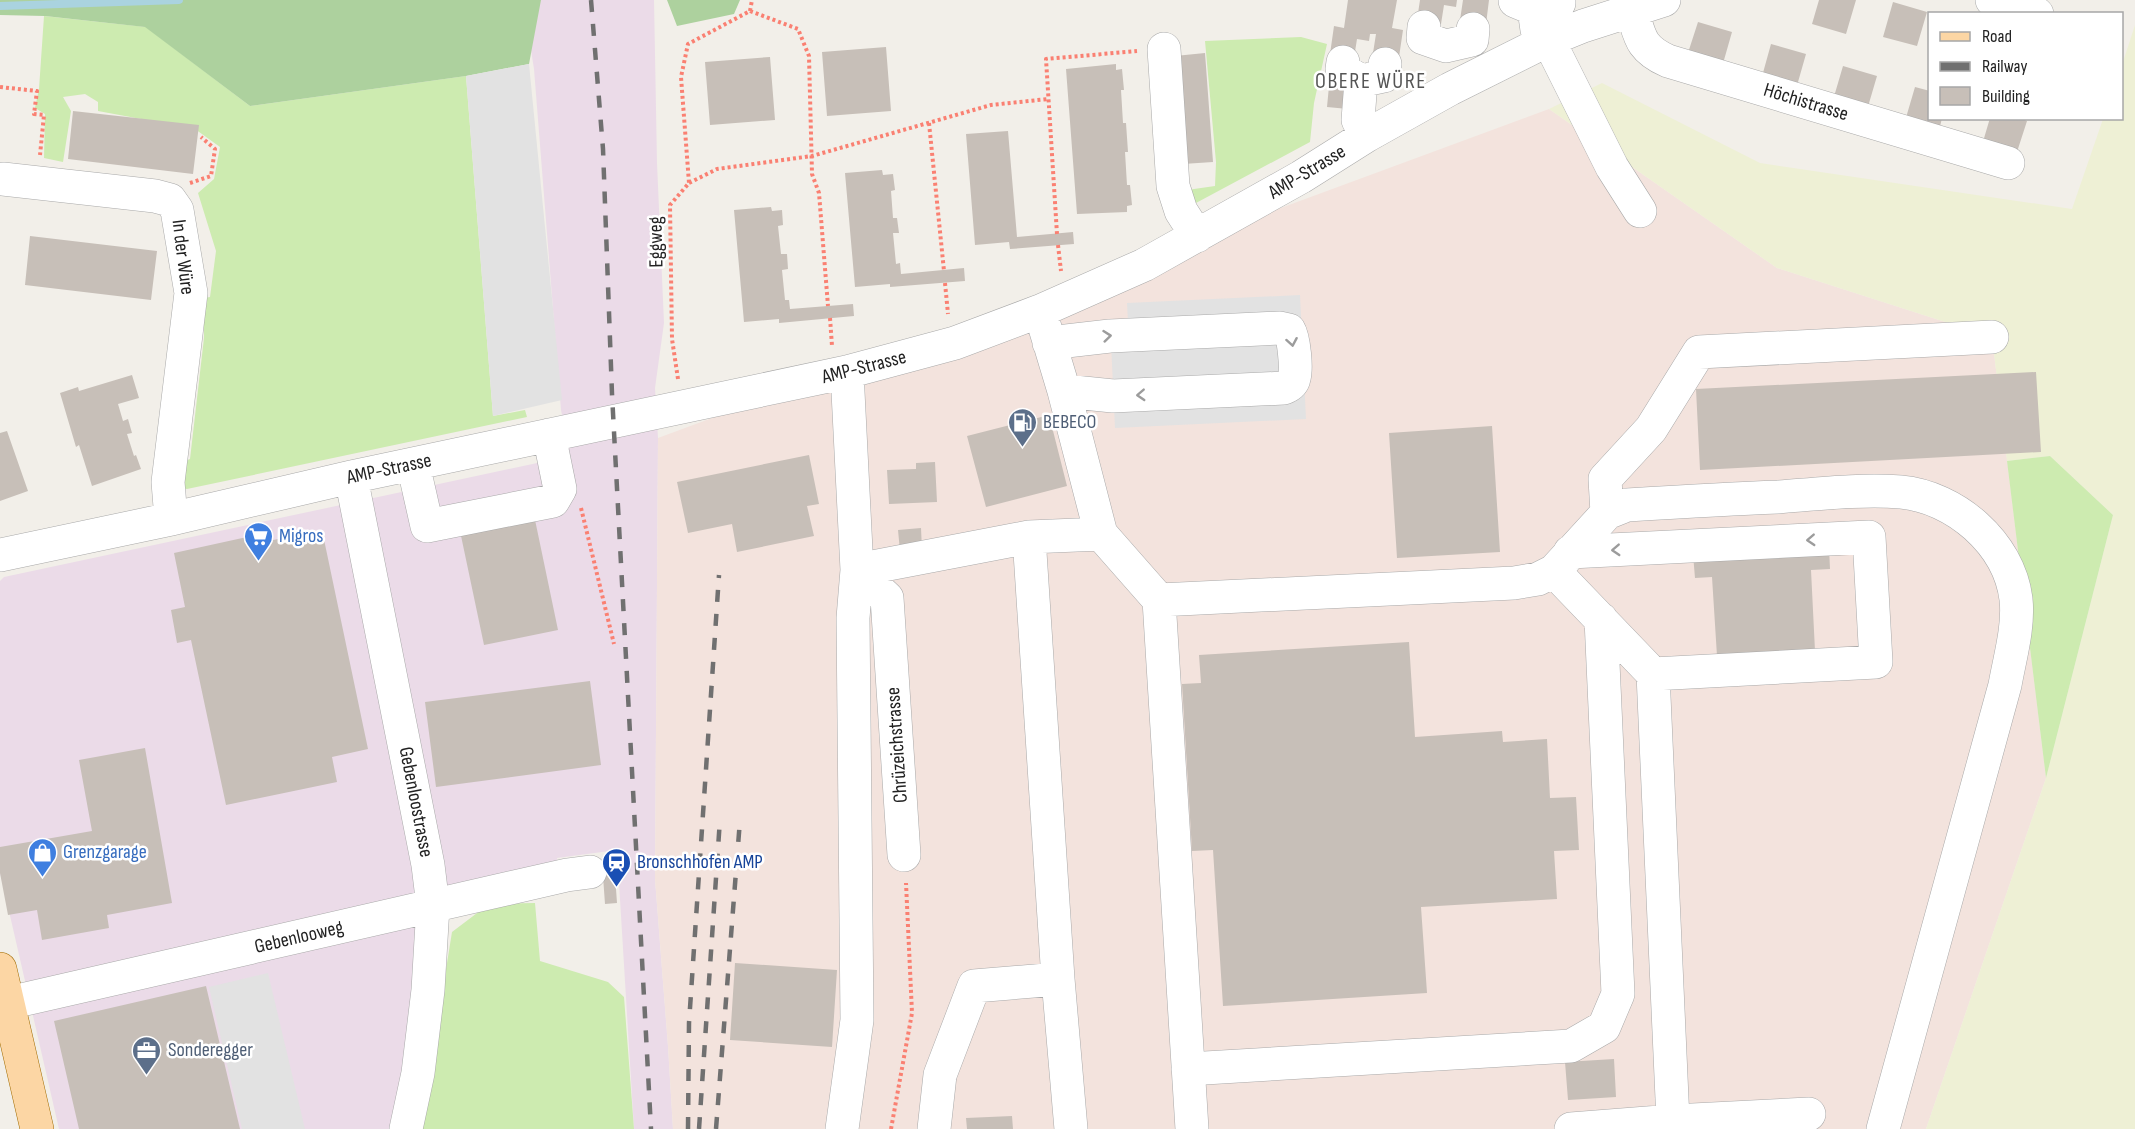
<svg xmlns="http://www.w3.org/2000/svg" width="2135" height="1129" font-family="'Sofia Sans Condensed',sans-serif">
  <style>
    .industrial { fill: #ebdbe8 }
    .military { fill: #f3e3dd }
    .farmland { fill: #eef0d5 }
    .grass { fill: #cdebb0 }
    .forest { fill: #add19e }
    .parking { fill: #e2e2e2 }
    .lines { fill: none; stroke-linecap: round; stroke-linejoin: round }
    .stream { stroke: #aad3df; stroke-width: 8 }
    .building { fill: #c7bfb8 }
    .minor-casing { stroke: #a9a9a9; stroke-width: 34 }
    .major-casing { stroke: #a06b00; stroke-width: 34 }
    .path { stroke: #fa8072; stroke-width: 4; stroke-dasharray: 3 3; stroke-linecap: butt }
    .minor { stroke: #fff; stroke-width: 33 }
    .major { stroke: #fcd6a4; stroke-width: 33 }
    .rail { stroke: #707070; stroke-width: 4.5; stroke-dasharray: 12 12; stroke-linecap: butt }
    .oneway { stroke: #9c9c9c }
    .labels { text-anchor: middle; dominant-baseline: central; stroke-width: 5; stroke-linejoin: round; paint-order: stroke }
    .street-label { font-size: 20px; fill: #222; stroke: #fff }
    .service-label { font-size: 20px; fill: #4e5e75; stroke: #fff; text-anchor: start }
    .shop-label { font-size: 20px; fill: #366cbe; stroke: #fff; text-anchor: start }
    .transit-label { font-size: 20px; fill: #164399; stroke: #fff; text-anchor: start }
    .quarter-label { font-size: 22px; letter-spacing: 1.5px; fill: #555; stroke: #fff }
  </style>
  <rect width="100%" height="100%" fill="#f2efe9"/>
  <path class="industrial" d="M523,0H654L657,163L664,323L655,388L658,438L655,879L668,1046L673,1129H634L617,850L557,858L559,870L445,917L397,1129H59L0,872V581L4,577L570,456L561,410L534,69Z"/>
  <path class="military" d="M1549,109L1777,268L1992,337L2046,778L1926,1129H673L668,1046L655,879L658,438Z"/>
  <path class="farmland" d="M2135,25V1129H1926L2046,778L2113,515L2050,456L2007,461L1992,337L1777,268L1549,109L1602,83L1760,163L2072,209L2103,119L2122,118V65Z"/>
  <path class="grass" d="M44,16L146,27L250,106L466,76L493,416L525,410L527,417L187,489L182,488L180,463L190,459L204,338V298L210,297L216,251L198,193L214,179L220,147L195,129L98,111V102L85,94L63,97L71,111L63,162L44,158L45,114L35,108L39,89Z
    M1301,37L1327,44L1314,103L1310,142L1196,203L1187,190L1215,186L1216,162L1205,41Z
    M2050,456L2113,515L2046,778L2007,461Z
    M535,903L540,961L608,982L624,997L634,1129H417L433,1050L452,932L489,904Z"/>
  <path class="forest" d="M0,0H541L529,64L466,76L250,106L145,27L45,16L0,15Z
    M667,0H740L734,14L677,26Z"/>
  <path class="parking" d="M529,64L562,400L493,416L466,76Z
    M1300,295L1306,419L1115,428L1110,322H1128L1127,303Z
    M268,973L305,1129H242L209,987Z"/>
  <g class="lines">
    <path class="stream" d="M0,6L179,0"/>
  </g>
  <path class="building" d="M1348,0H1397L1392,28L1403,30L1399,57L1373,53L1376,34H1370L1369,41L1357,39L1354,58L1330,54L1334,26L1344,28Z
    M1420,0H1457L1456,7L1444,5L1441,24L1417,20Z
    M1463,0H1489L1486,24L1460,20Z
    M1819,0H1856L1846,34L1812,24Z
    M1893,2L1927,12L1917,46L1883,37Z
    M1698,22L1732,32L1722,67L1687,56Z
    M1771,44L1806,54L1796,89L1761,80Z
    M886,47L891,111L827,116L822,52Z
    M1205,53L1213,162L1183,164L1175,56Z
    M770,57L775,120L710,125L705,62Z
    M1116,64V70L1122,69L1124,90H1121L1123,123H1126L1128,152H1125L1127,185H1130L1132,205L1127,206V212L1077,214L1066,69Z
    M1843,66L1877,76L1867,110L1833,100Z
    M1329,86L1350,88L1348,109L1327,107Z
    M1915,87L1930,91V118H1942L1939,131L1905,121Z
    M73,111L199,125L193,174L68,159Z
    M1990,118H2020L2027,121L2016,155L1982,145Z
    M1008,131L1017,237L1073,232L1074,244L1010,249L1009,242L975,245L966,134Z
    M882,170L883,175L893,174L895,190L891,191L893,218H897L899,233H893L896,264L900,263L901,274L964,268L965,281L890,287V284L855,287L845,173Z
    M771,207L772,211L782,210L783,225L778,226L781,254H787L788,269L782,270L785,300H789L790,309L853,304L854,316L779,323V319L744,322L734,210Z
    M30,236L157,251L151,300L25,285Z
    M2036,372L2041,452L1700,470L1696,389Z
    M132,375L139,398L118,404L123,421L128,419L132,433L127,434L134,456L136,455L141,469L92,486L79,445L76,447L60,393L78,387L79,391Z
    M1049,415L1067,486L986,507L967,436Z
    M1492,426L1500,552L1397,558L1389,433Z
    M7,431L28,491L0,501V433Z
    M809,455L819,504L807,506L814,536L737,552L732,524L688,533L677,482Z
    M935,462L937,502L889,504L887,470L916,469V463Z
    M534,515L558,630L484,645L460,531Z
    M921,528L922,550L900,551L898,530Z
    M322,530L368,749L332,757L337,782L226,805L191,640L177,643L171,610L185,607L174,553L247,537L249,545Z
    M1829,547L1830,569L1811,570L1815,651L1717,656L1712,577L1695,578L1693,554Z
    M1409,642L1415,737L1502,731L1503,742L1547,739L1550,798L1576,797L1579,850L1554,851L1557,899L1421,907L1427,993L1223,1006L1213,850L1192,851L1182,684L1201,683L1199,655Z
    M590,681L601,765L436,787L425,702Z
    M145,748L172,903L107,915L109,928L42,940L37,910L8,915L0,873V847L92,831L79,760Z
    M615,875L617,903L605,904L603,876Z
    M735,963L837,970L832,1047L730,1040Z
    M206,986L240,1129H79L54,1021Z
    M1614,1059L1616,1097L1568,1100L1565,1062Z
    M1012,1116L1013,1129H967L966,1118Z"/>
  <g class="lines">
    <defs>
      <path id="minor" d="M1628,0C1641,30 1634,46 1668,61L2008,163
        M1992,0L2037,14
        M1515,1L1534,9L1559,3V0
        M1534,9L1537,30L1555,53L1612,167L1640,211
        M1424,27L1423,38L1446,46L1472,40L1473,29
        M1164,49L1173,186L1181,211L1197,236
        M1343,62L1342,69L1361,81L1384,76L1385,64
        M1361,81L1358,120L1366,136
        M3,179L155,196L170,200L177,210L191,293L168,482L171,519
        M1040,311L1064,391L1101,534L1159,600L1192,1129
        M1049,343L1110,336L1280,328L1289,330C1294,338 1297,369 1294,378C1293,384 1289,386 1284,388L1113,396L1064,391
        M847,372L857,570L887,598L904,855
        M413,464L427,526L553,501L560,489L549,435
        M351,477L428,865L433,906L428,990L418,1073L406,1129
        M1607,513L1605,479L1651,429L1699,352L1992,337
        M1570,552L1869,537L1876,662L1653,674
        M0,555L171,519L351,477L847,372L955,343L1040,311L1144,265L1301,177L1366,136L1450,89L1546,41L1583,26L1664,0
        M1554,571L1653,674L1673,1121L1571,1129
        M1159,600L1514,583L1538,579L1554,571L1607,513L1627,505C1677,502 1727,499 1778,497C1818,494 1860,489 1901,492C1955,497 2009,543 2016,599C2019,627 2010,657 2005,685L1883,1129
        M8,1003L567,875L590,872
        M1188,1069L1571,1046L1604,1027L1618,994L1601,619
        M1673,1121L1809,1114
        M842,1129L857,1020L853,618L857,570L1029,537
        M934,1129L940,1075L974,986L1058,979
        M1071,1129L1058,979L1029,537L1101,534"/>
      <path id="major" d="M0,969L37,1129"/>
    </defs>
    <use href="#minor" class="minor-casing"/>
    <use href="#major" class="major-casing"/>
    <path class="path" d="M750,11L798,29L809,56L812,174L819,193L828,306
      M750,11L752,0
      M0,87L37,91L34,114L44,115L40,155
      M929,123L944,271
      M190,183L211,176L215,149L201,137
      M689,183L717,169L812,156L991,105L1048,99
      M1057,234L1046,59L1137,51
      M1058,245L1061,271
      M945,283L948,314
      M830,318L832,346
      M678,379L672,339L670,205L689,183L681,77L688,44L750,11
      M581,508L614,644
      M891,1129L912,1013L906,883"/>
    <use href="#minor" class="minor"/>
    <use href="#major" class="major"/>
    <path class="rail" d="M591,0L603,149L612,394L651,1129
      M688,1129L689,1023L719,575
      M699,1129L720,819
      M716,1129L740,820"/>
  </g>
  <defs><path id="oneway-chevron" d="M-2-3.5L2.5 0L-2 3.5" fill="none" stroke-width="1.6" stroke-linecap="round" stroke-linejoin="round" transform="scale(1.5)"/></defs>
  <g class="oneway">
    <use href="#oneway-chevron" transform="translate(1107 336) rotate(-6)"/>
    <use href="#oneway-chevron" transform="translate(1292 342) rotate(80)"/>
    <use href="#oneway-chevron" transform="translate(1141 395) rotate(177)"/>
    <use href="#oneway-chevron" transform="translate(1811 540) rotate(177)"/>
    <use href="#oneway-chevron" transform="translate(1616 550) rotate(177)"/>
  </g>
  <defs>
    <symbol id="fuel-pin" viewBox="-11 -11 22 30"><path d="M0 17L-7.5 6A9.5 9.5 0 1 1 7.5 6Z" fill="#5c6f8a" stroke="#fff"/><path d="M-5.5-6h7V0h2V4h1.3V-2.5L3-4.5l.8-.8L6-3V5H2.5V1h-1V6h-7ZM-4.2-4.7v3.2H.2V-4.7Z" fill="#fff"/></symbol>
    <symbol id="supermarket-pin" viewBox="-11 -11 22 30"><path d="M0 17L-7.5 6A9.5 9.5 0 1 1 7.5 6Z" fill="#3f7fe0" stroke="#fff"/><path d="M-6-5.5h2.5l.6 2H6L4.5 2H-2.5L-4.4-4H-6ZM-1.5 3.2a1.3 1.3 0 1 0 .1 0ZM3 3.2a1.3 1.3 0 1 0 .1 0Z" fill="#fff"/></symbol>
    <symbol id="shop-pin" viewBox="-11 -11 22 30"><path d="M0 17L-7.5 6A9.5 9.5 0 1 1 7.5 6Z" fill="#3f7fe0" stroke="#fff"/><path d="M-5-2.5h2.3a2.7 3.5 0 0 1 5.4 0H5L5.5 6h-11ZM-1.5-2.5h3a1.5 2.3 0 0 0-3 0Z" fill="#fff"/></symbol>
    <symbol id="station-pin" viewBox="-11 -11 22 30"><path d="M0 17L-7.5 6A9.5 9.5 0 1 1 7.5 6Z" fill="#1a4fb4" stroke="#fff"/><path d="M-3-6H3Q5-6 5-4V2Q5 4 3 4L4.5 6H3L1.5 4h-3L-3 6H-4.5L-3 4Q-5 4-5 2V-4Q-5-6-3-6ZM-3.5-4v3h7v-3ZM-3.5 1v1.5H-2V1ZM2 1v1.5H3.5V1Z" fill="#fff"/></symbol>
    <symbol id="office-pin" viewBox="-11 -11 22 30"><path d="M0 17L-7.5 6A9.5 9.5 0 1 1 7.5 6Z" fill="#5c6f8a" stroke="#fff"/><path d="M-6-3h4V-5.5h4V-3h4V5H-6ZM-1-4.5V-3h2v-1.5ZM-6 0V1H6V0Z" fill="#fff"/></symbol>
  </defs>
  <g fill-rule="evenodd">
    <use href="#fuel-pin" x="1006" y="406" width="33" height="45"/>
    <use href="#supermarket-pin" x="242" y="520" width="33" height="45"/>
    <use href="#shop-pin" x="26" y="836" width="33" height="45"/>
    <use href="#station-pin" x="600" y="846" width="33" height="45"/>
    <use href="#office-pin" x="130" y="1034" width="33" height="45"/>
  </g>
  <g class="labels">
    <g class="street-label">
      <text transform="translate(1806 102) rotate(17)">Höchistrasse</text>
      <text transform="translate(1307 172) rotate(-31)">AMP-Strasse</text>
      <text transform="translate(656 242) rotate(-91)">Eggweg</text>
      <text transform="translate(183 257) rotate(83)">In der Würe</text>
      <text transform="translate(864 367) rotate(-14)">AMP-Strasse</text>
      <text transform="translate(389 469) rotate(-12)">AMP-Strasse</text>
      <text transform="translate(897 745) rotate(-94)">Chrüzeichstrasse</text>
      <text transform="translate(416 802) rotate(79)">Gebenloostrasse</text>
      <text transform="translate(299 937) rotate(-13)">Gebenlooweg</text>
    </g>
    <g class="service-label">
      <text x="1043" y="422">BEBECO</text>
      <text x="168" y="1050">Sonderegger</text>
    </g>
    <g class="shop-label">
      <text x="279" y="536">Migros</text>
      <text x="63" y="852">Grenzgarage</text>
    </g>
    <g class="transit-label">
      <text x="637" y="862">Bronschhofen AMP</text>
    </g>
    <g class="quarter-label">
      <text x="1371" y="81">OBERE WÜRE</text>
    </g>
  </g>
  <rect x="1928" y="12" width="195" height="108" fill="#ffffff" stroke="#a7a7a7" stroke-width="1.5"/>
  <rect x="1940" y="32" width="30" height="9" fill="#fcd6a4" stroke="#a7a7a7" stroke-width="1.5"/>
  <text x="1982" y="42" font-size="18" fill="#222222">Road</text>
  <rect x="1940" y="62" width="30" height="9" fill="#707070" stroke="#a7a7a7" stroke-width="1.5"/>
  <text x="1982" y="72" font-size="18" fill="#222222">Railway</text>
  <rect x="1940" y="87" width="30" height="18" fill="#c7bfb8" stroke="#a7a7a7" stroke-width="1.5"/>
  <text x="1982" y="102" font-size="18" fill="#222222">Building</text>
</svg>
